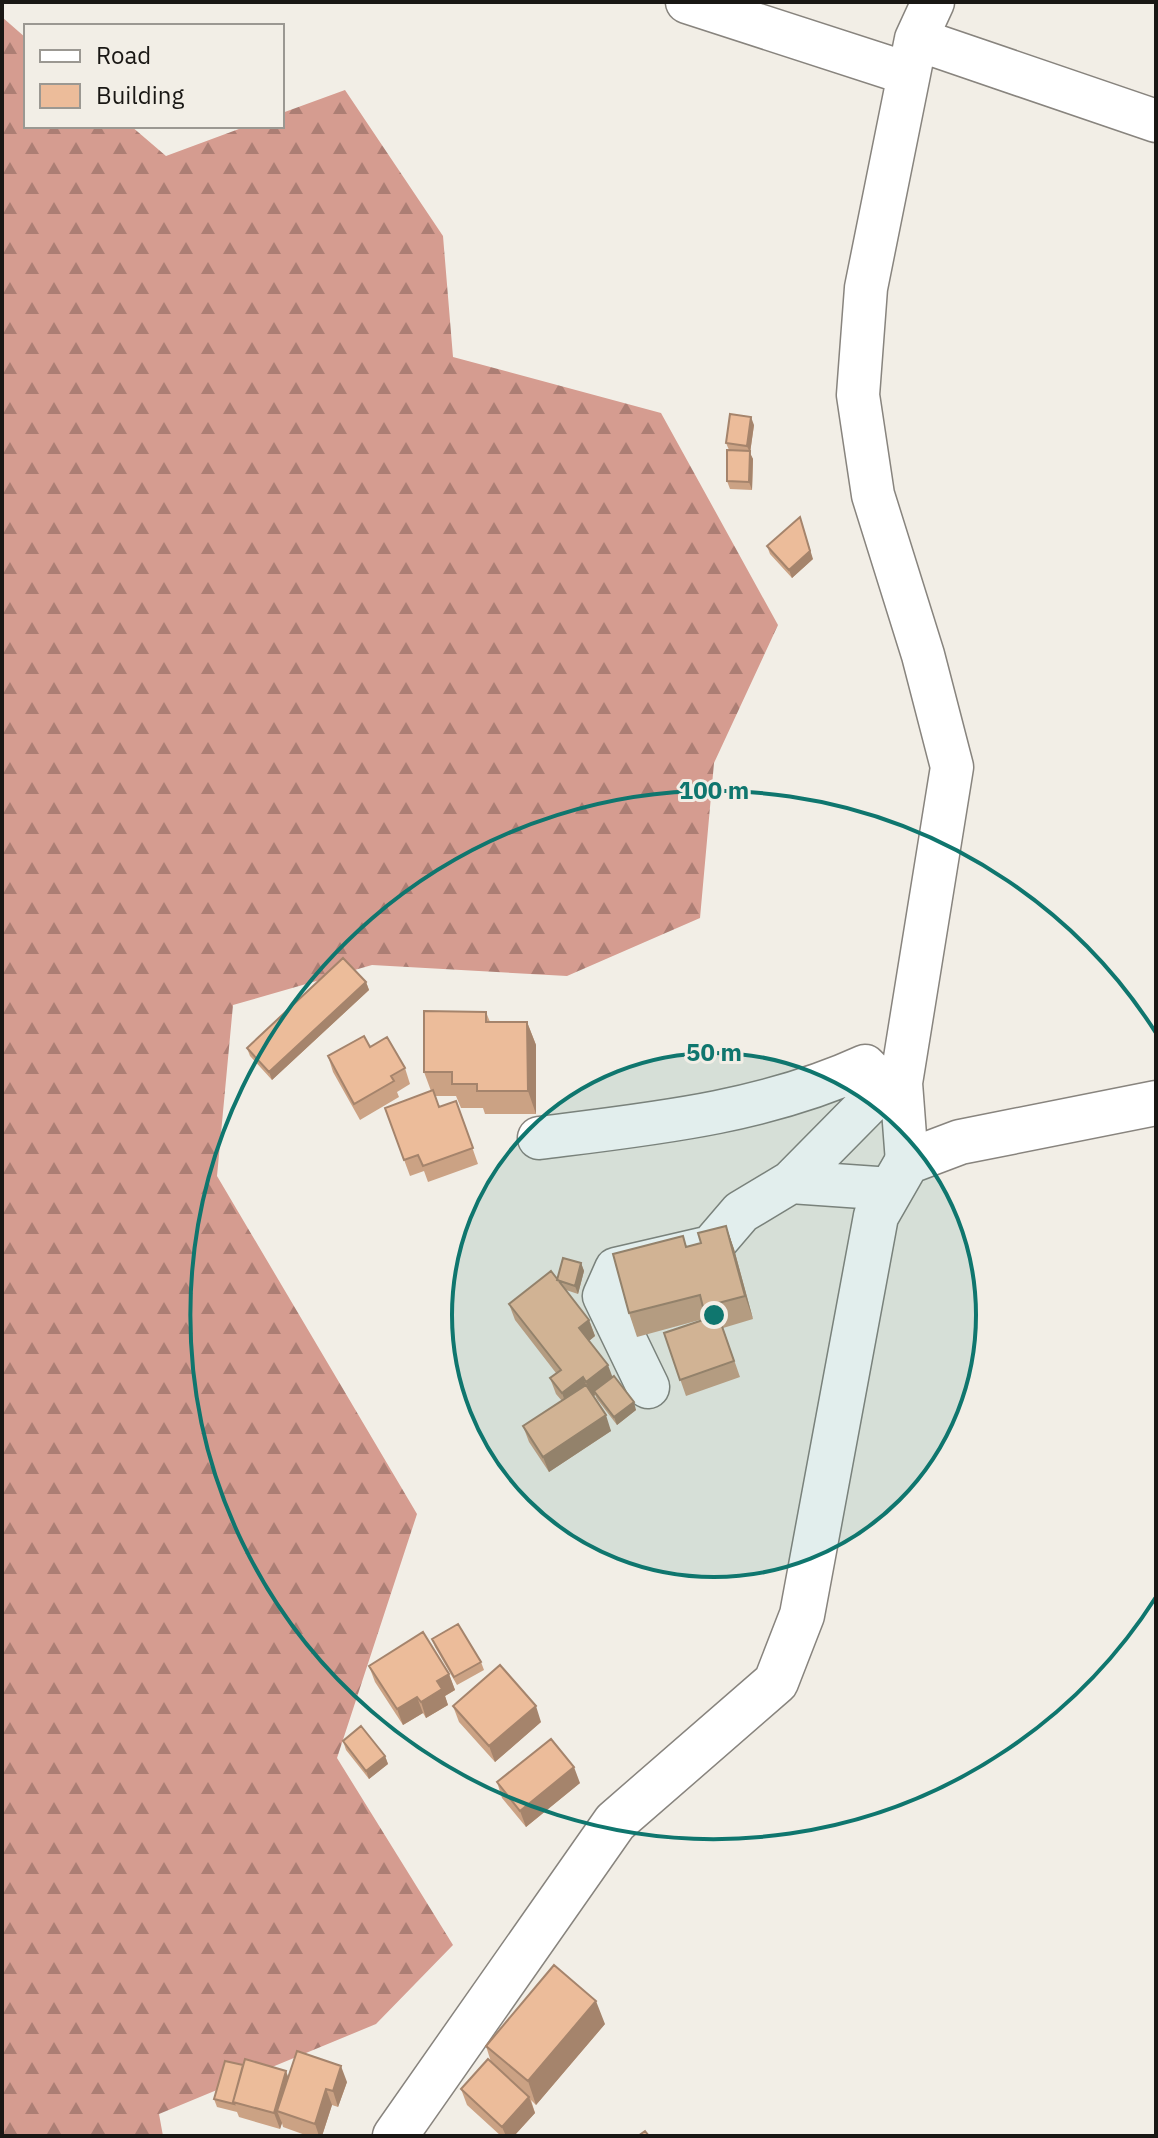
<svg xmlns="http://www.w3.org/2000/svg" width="1158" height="2138" font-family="'IBM Plex Sans',sans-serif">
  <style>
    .forest { fill: url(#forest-firs) }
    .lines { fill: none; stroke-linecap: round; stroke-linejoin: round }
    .minor-casing { stroke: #88847e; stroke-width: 45 }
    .tertiary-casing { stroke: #88847e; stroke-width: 47 }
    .minor { stroke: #fff; stroke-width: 42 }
    .tertiary { stroke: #fff; stroke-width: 44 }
    .wall { fill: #cba284 }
    .shaded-wall { fill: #a5846c }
    .building { fill: #ecbc9a; stroke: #a5846c; stroke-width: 2 }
    .ring { fill: none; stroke: #0f766e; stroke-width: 4 }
    .centre { fill: #0f766e; stroke: #f2eee6; stroke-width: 4 }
    .ring-label { font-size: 24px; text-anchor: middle; font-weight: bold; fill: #0f766e; stroke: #f2eee6; stroke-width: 6; stroke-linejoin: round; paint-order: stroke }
  </style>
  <defs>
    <pattern id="forest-firs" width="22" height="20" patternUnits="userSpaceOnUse" patternTransform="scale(2)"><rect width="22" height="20" fill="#d59c90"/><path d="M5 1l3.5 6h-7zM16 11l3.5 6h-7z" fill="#ac7e74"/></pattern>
  </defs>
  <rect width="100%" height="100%" fill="#f2eee6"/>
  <path class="forest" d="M2,17L26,38V126H131L166,156L247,126H282V113L345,90L443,236L453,357L661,413L778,625L714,763L700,918L567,976L372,965L233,1005L217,1176L417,1514L337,1758L453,1945L376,2024L159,2114L163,2136H2Z"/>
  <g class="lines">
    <defs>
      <path id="minor" d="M687,2L909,74
        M916,39L1156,121
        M539,1138C651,1124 762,1113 865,1066L879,1080L872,1100L791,1182
        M907,1162L901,1083L952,767L923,655L873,495L858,395L866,288L916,39L933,2
        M648,1387L604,1296L616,1269L711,1247L741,1212L791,1182L891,1189"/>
      <path id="tertiary" d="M395,2136L615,1822L776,1682L802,1615L876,1216L907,1162L960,1142L1156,1103"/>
    </defs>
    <use href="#minor" class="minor-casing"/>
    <use href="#tertiary" class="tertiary-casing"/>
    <use href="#minor" class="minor"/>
    <use href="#tertiary" class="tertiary"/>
  </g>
  <path class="wall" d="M754,425L750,453L753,459L752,490L730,489L727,481L729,450L726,443Z
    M767,546L813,559L792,578L770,554Z
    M366,982L369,990L272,1080L250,1056L247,1048Z
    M486,1012L490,1022H527L536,1045V1114H485L483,1108H461L456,1096H435L439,1107L456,1101L478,1164L428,1182L424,1171L410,1176L385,1108L431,1091L424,1072Z
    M370,1047L405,1068L410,1084L397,1092L399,1097L360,1120L333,1072L328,1056Z
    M726,1226L734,1249L753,1319L723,1328L740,1377L686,1396L664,1333L707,1318L637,1337L629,1313L687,1247L701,1243Z
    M581,1263L584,1271L578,1294L566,1290L589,1320L595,1336L589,1341L612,1377L636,1410L617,1425L597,1399L595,1395L593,1397L611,1431L549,1472L529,1442L523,1426L562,1401L556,1394L550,1378L556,1373L515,1320L509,1304L557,1279Z
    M432,1639L481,1662L484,1670L457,1685L435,1647Z
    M369,1666L449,1674L455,1690L445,1696L448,1705L426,1718L423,1713L403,1725L375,1682Z
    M453,1706L541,1722L495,1762L459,1722Z
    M343,1741L385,1756L388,1764L369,1779L346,1750Z
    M497,1782L580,1783L526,1827L502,1798Z
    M605,2024L536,2105L531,2100L535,2113L514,2136H501L467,2105L461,2089L491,2062L486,2046Z
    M289,2077L347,2082L338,2107L332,2105L322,2136H308L283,2127L282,2123L280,2129L239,2117L237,2112L217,2107L214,2099Z"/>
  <path class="shaded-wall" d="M751,417L754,425L750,453L753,459L752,490L749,482L750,453L747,446Z
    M800,517L813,559L792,578L789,570Z
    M366,982L369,990L272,1080L269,1072Z
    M527,1022L536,1045V1114L528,1091Z
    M726,1226L734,1249L753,1319L745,1296Z
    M581,1263L584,1271L578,1294L575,1286Z
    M589,1320L595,1336L585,1344L579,1328Z
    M608,1365L614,1381L594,1391L595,1395L592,1398L586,1382Z
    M583,1377L589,1393L568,1409L562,1393Z
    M634,1402L636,1410L617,1425L614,1417Z
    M606,1415L611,1431L549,1472L543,1457Z
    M449,1674L455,1690L445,1696L448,1705L426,1718L421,1702L437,1681Z
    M417,1697L423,1713L403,1725L397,1709Z
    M536,1706L541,1722L495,1762L489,1746Z
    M385,1756L388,1764L369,1779L366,1771Z
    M574,1767L580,1783L526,1827L520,1811Z
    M596,2001L605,2024L536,2105L528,2081Z
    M341,2066L347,2082L338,2107L333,2091Z
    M286,2071L292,2087L277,2111L282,2123L280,2129L274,2113Z
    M326,2089L332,2105L322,2136H319L315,2124Z
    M529,2097L535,2113L514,2136H506L502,2127Z"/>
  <path class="building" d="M730,414L751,417L747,446L726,443Z
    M727,450L750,451L749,482L727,481Z
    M800,517L810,551L789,570L767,546Z
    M343,958L366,982L269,1072L247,1048Z
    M424,1011L486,1012V1022H527L528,1091H477V1084H452V1072H424Z
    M364,1036L370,1047L387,1037L405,1068L391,1076L394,1081L354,1104L328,1056Z
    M433,1090L439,1107L456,1101L473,1148L423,1166L418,1155L404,1160L385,1108Z
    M726,1226L745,1296L703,1307L700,1295L629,1313L613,1254L683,1236L686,1247L701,1243L698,1233Z
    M563,1258L581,1263L575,1286L557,1280Z
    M551,1271L589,1320L579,1328L608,1365L586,1382L583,1377L562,1393L550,1378L561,1370L509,1304Z
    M718,1315L734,1361L680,1380L664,1333Z
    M614,1376L634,1402L614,1417L594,1391Z
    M586,1385L606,1415L543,1457L523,1426Z
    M458,1624L481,1662L454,1677L432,1639Z
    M423,1632L449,1674L437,1681L442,1689L421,1702L417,1697L397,1709L369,1666Z
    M500,1665L536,1706L489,1746L453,1706Z
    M361,1726L385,1756L366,1771L343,1741Z
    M551,1739L574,1767L520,1811L497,1782Z
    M554,1965L596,2001L528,2081L486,2046Z
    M297,2051L341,2066L333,2091L326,2089L315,2124L277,2111Z
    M245,2059L286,2071L274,2113L233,2102Z
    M488,2059L529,2097L502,2127L461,2089Z
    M225,2061L243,2065L233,2102L234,2104L214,2099Z
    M645,2131L649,2136H638Z"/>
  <circle cx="714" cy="1315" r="262" fill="#0f766e" fill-opacity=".12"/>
  <g class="ring">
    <circle cx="714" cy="1315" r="262"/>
    <path d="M1156 1597A524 524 0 1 1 1156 1033"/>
  </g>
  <circle cx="714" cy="1315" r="12" class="centre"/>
  <g class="ring-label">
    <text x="714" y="799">100 m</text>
    <text x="714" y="1061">50 m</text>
  </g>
  <rect width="1158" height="2138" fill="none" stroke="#191714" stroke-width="8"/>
  <rect x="24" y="24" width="260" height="104" fill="#f2eee6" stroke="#9b9892" stroke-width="2"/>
  <rect x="40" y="50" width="40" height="12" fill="#ffffff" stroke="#9b9892" stroke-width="2"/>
  <text x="96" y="64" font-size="24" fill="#191714">Road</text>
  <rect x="40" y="84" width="40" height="24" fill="#ecbc9a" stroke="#9b9892" stroke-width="2"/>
  <text x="96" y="104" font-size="24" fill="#191714">Building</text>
</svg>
